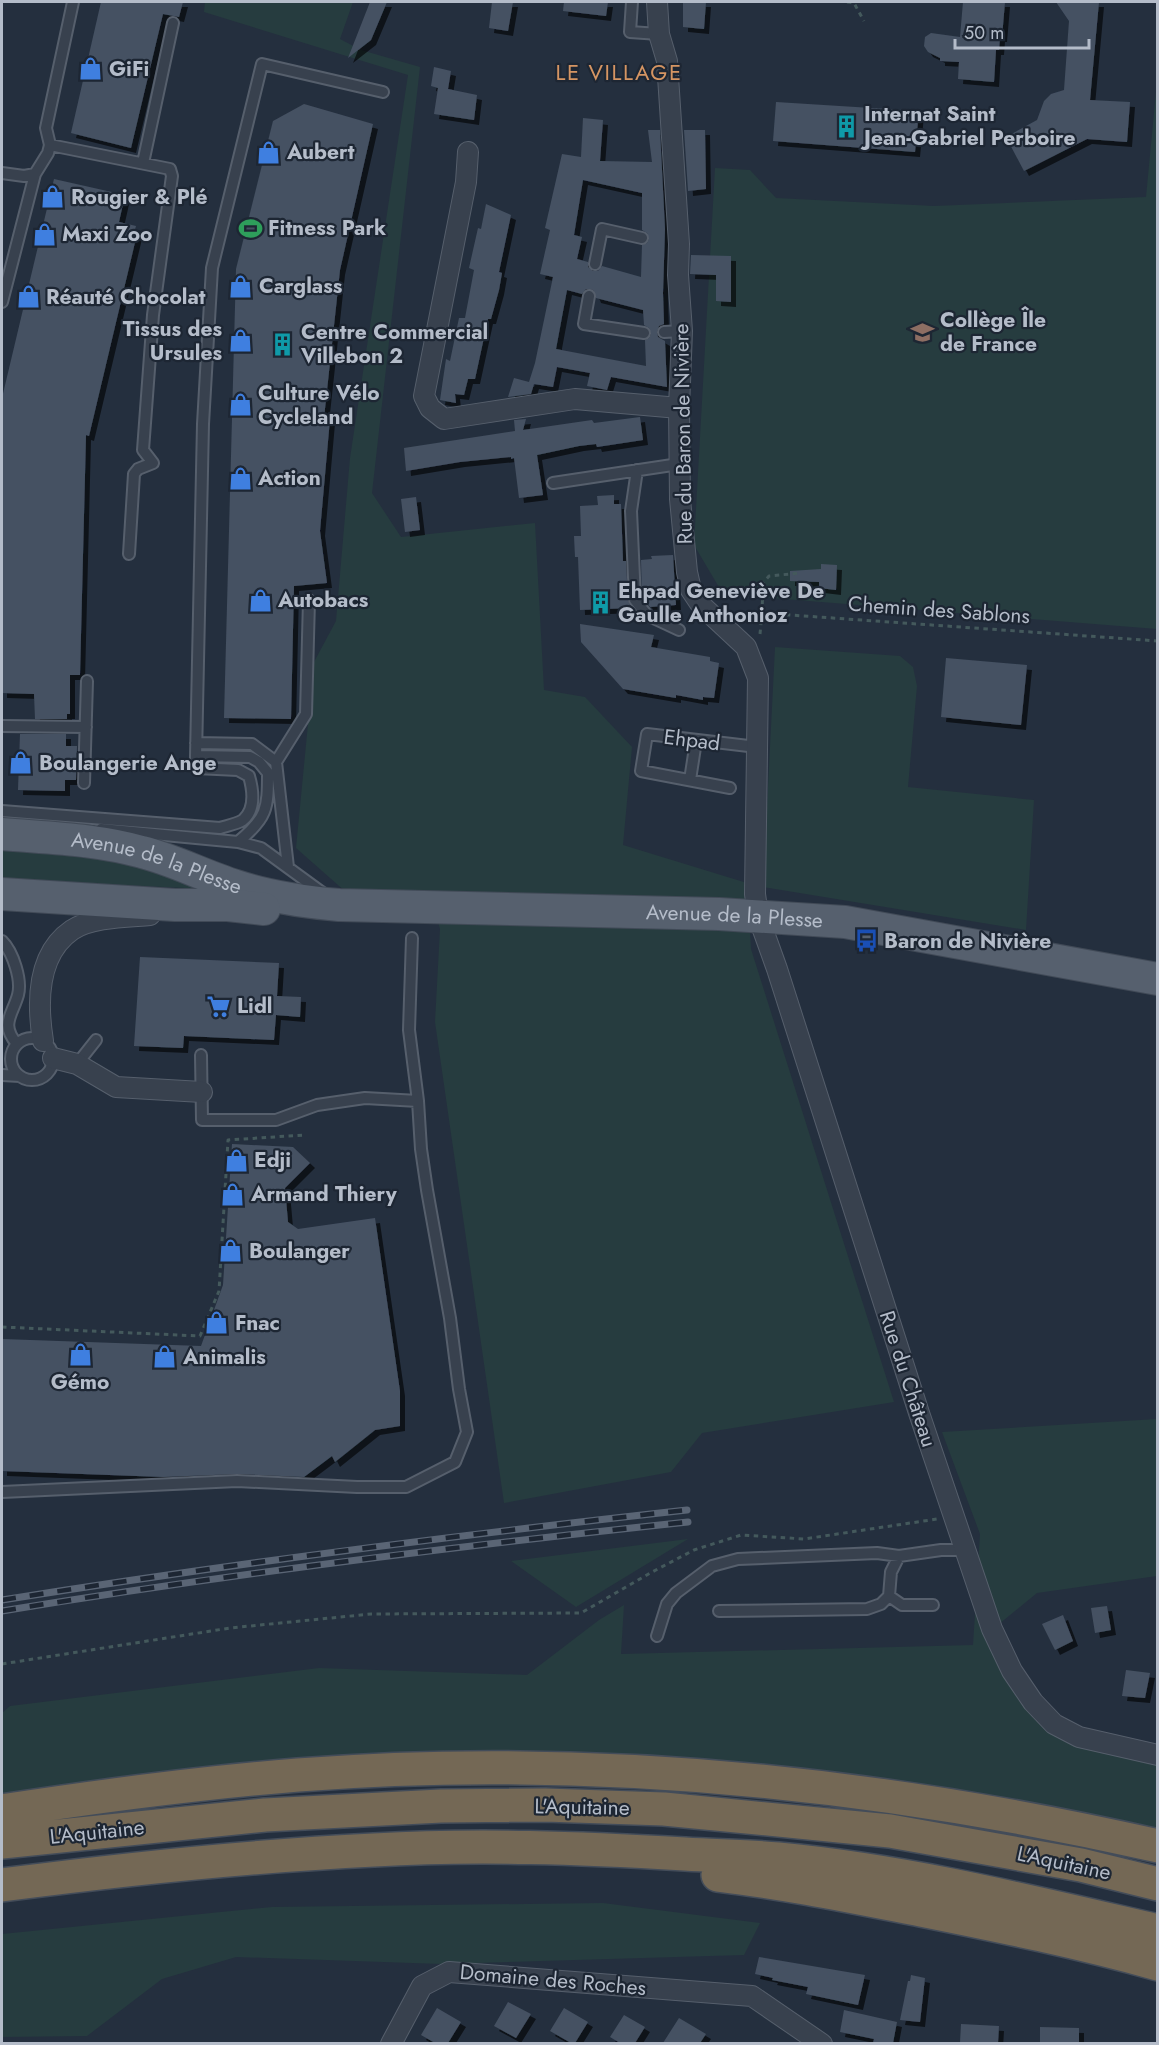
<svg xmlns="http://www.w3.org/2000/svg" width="1159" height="2045" font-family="Jost,sans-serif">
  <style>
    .green { fill: #263c3f }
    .building { fill: #455162; fill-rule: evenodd; filter: url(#shadow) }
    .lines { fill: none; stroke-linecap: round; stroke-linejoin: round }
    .lane-casing { stroke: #565f6c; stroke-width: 14 }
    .street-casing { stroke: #565f6c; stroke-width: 22 }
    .primary-casing { stroke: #414a57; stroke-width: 34 }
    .highway-casing { stroke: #434c59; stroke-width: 36 }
    .path { stroke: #44595c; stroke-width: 3; stroke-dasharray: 4.5 4.5; stroke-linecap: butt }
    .lane { stroke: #38414e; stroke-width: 10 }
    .street { stroke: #38414e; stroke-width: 20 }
    .primary { stroke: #56606e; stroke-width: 32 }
    .highway { stroke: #746855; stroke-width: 33 }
    .rail-casing { stroke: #5a6575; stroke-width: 7 }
    .rail { stroke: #1d2633; stroke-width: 4.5; stroke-dasharray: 14; stroke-linecap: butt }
    .labels { text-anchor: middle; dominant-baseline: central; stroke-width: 4.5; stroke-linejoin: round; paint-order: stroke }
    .poi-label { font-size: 21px; font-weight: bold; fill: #b4bcc9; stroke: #1d2633; text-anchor: start }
    .street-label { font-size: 21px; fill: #b4bcc9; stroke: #1d2633 }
    .neighbourhood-label { font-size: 22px; letter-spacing: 1.5px; fill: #d59563; stroke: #1d2633 }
  </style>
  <defs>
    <filter id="shadow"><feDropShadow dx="5" dy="5" stdDeviation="0" flood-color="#0009"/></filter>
  </defs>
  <rect width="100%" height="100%" fill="#242f3e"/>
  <path class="green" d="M205,2H353L340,39L361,50L420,67L372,493L401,537L535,523L544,690L585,697L632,747L623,845L747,883L751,949L894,1402L702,1433L671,1472L504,1503L435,1022L440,929L432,900L347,893L296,848L314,662L336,621L350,458L408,75L204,12Z
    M1157,81V629L723,594L694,545L715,168L750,170L776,198L934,206L1146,197Z
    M775,647L900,656L913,667L917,686L908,787L1034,800L1026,930L763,887Z
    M2,842L68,849L224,890L2,879Z
    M1157,1419V1576L1037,1593L993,1629L1054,1724L1157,1756V1834L1083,1815L838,1772L608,1758L2,1796V1713L10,1706L319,1668L527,1675L599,1620L624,1605L621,1654L973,1645L980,1534L942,1432Z
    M688,1539L576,1607L511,1561Z
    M603,1903L760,1923L744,1955L441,1964L236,1957L162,1979L87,2036L2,2037V1934L272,1907Z"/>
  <path class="building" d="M101,2H183L179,17L163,14L131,148L71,133Z
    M370,2H387L371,40L348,58Z
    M492,2H513L508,31L489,28Z
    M564,2H608L606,16L563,11Z
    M683,2H706L704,29L683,27Z
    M963,2H1005L1002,37H1000L999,50H996L994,82L958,79L959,62L940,61V58L928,52L924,46L925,37L931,33L960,37Z
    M1056,2H1099L1090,100L1130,102L1127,142L1087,139L1024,171L1006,137L1037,120L1044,101L1051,94L1064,90L1069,21Z
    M434,67L451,71L448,89L477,95L474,120L434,114L438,88L431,86Z
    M776,102L919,111L915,152L773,141Z
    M304,104L373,124L340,270L324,418L330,419L320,531L327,583L294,586L291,719L224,718L236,269L273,121Z
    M583,118L603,120L600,161L652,162L648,130H660L665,229L663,293L664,324L659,326L657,332L658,337L665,341L667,387L611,377L607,390L587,386L590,373L557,367L553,387L534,384L531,394L508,397L514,378L529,382L535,363L553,277L540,274L550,230L545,228L562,154L581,157ZM583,180L642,193V230L647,233L649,239L647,243L642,245L641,277L602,266L598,271H593L588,267V262L577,259L582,237L574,235ZM586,289L593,290L596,298L643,310L644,325L649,328L651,334L649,338L645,340L646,366L556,349L567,290L582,294Z
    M684,130H705L706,189L688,191Z
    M54,179L125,195L119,222L136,226L134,233L137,234L89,436L86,435L80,675H70V714H67V719H35L34,694L2,693V398Z
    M486,204L511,215L499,272L502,273L499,290L491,319H488L475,379H468L464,395L455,394L456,403L440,400L446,359L450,361L459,318H465L474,270L469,268L478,228L481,229Z
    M691,255L731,256V302L716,301V275L690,274Z
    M640,417L643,440L597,447L596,444L579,446L537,455L543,495L519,498L514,458L511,459V457L460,462L406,471L404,448L515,431L514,420L526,419L523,430L592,420L594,423Z
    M614,495V504H621L623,561H626L628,600L631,608L580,610L578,557H575L574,536H581L580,506L598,505L597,496Z
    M416,497L420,530L405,532L401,499Z
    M673,555L676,605L650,607L642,597L641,560L652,559L651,556Z
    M821,564L837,565L836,590L819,588V582L790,581V571L821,569Z
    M580,624L654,635L651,647L710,657V661L719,663L714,698L703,697V700L676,695V698L623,689L581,642Z
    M946,658L1027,665L1021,725L941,717Z
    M20,734H66V746H77L76,780H65V791L18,790Z
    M140,957L279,963L277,996L301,997L300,1017L276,1015L274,1040L184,1036L183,1048L134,1046Z
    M232,1144L293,1147L310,1163L285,1188L288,1222L298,1229L375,1218L400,1391V1426L375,1430L335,1462L332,1456L304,1477L237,1474L163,1477L2,1471V1339L201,1346L223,1285Z
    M1107,1606L1111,1630L1095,1633L1091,1608Z
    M1063,1615L1073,1641L1055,1650L1042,1624Z
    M1126,1670L1150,1673L1145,1698L1122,1696Z
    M759,1957L865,1975L858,2005L806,1994L808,1987L772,1980L773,1978L755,1974Z
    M911,1975L925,1978L920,2022L900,2020L908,1981H910Z
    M508,2002L531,2014L516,2038L494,2026Z
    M437,2008L461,2022L448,2043H435L421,2035Z
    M564,2008L588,2022L575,2043H571L550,2031Z
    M844,2010L897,2022L893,2043H873L874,2039L840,2032Z
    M624,2015L645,2027L635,2043H620L610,2037Z
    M679,2018L706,2034L700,2043H663Z
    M961,2024L999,2026L998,2043H960Z
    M1040,2027L1079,2028V2043H1040Z"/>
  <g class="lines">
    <defs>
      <path id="lane" d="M632,2L630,32L659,34
        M50,145L46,128L73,2
        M143,163L173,23
        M2,173L24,176L35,174
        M595,264L602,229L642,238
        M589,296L584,324L644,333
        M2,302L35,174L48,153L50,145L170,169L172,176L153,315L143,450L153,463L138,469L134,474L129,554
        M664,332L682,331
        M637,470L631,511L635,600L647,615L679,630
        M553,483L679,464
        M2,726L86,727
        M196,743L252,744L276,762L288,867
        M276,762L306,714L309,600
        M690,780L696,741
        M84,783L87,681
        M730,788L641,771L647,734L757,747
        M2,811L220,828C226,826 237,824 243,820C256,809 253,790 249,776L238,770L196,768V756
        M101,829L238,842L261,848L324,894
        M238,842C267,818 268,809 268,773L259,762L250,757L196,756L203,424L212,268L262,64L383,92
        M412,938L409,1030L418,1101
        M2,941C13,952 22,980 18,995C12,1016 0,1024 17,1044
        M11 1059a21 21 0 1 1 42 0a21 21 0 1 1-42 0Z
        M77,1064L96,1040
        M2,1075L20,1076
        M2,1492L237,1481L357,1487H406L455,1462L467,1432L459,1389L450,1318L427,1190L421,1149L418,1101L365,1098L317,1105L276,1120H202L201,1055
        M889,1596L902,1605H933
        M719,1611L867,1609L881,1604L889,1596L891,1572L899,1556
        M657,1636L667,1604L676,1593L712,1566L738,1559L877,1553L899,1556L941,1550H955L965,1547"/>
      <path id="street" d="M657,2L659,34L667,61L679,244L678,275L682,331L679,408L680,499L687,572L691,590L701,605L746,647L758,678L755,894L758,916L777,969L919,1413L992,1629L1012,1671L1033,1702L1054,1724L1079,1737L1158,1755
        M468,152L466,182L424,396L430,408L444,419L575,399L679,408
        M43,1041C37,1003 37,954 72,930C91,917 128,917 150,915
        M53,1058L77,1064L116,1087L202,1092
        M391,2044L422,1986L449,1972L752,1996L822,2044"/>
      <g id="primary">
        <path id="s1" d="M2,834C48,838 97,839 142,852C174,860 204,876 236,886C269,897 304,902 339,905L719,914L845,922L1158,979"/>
        <path d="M2,894L175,905H228L264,909"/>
      </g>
      <path id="highway" d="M2,1811C100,1796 198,1783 298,1775C586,1753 876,1782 1158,1846
        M2,1842L265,1815L441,1806L545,1805L664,1809L890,1831L1081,1865L1158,1884
        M718,1875C786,1883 854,1897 921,1910C1001,1926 1079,1942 1158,1964
        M2,1885C125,1869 250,1856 374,1850C478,1844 582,1848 685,1854C716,1856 747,1856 778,1859C907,1871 1032,1902 1158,1931"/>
    </defs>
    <use href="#lane" class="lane-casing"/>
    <use href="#street" class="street-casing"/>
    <use href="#primary" class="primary-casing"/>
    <use href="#highway" class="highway-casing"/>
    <path class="path" d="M847,2L854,3L864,21
      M762,613L763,583L769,576L801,573
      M760,634L762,613L1158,641
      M2,1327L200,1336L219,1291L228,1140L304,1135
      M2,1664L230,1628L371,1614L581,1613L652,1572L694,1550L741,1535L804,1539L937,1519"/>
    <use href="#lane" class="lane"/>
    <use href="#street" class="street"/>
    <use href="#primary" class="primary"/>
    <use href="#highway" class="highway"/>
    <defs>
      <path id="rail" d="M2,1600C229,1564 458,1535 687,1510
        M2,1611C229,1574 458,1546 688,1522"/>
    </defs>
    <use href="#rail" class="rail-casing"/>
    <use href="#rail" class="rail"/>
  </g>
  <defs>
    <symbol id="shop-bare" viewBox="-9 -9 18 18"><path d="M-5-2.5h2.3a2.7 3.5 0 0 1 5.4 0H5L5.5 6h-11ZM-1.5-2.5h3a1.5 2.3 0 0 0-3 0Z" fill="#3f7fe0" stroke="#1d2633" stroke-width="2.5" paint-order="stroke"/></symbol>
    <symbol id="building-bare" viewBox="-9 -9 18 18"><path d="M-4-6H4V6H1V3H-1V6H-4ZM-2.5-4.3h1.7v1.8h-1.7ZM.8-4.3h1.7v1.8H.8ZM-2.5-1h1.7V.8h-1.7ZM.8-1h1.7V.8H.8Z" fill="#0f9aa8" stroke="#1d2633" stroke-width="2.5" paint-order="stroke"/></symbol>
    <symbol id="stadium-bare" viewBox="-9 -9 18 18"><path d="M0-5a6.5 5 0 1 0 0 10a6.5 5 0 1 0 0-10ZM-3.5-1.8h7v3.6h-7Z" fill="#2e9e5b" stroke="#1d2633" stroke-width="2.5" paint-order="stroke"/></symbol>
    <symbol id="school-bare" viewBox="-9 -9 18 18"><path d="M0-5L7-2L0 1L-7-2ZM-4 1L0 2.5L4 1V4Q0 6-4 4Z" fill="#8d6e63" stroke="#1d2633" stroke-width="2.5" paint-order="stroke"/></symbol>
    <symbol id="bus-bare" viewBox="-9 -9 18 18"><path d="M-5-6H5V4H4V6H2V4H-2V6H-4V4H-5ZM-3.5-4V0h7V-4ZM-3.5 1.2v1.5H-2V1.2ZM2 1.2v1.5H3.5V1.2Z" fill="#1a4fb4" stroke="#1d2633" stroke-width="2.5" paint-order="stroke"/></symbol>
    <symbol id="supermarket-bare" viewBox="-9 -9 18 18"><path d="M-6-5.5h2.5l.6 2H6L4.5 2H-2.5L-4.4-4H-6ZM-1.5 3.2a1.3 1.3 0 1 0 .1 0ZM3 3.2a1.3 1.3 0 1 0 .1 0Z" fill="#3f7fe0" stroke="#1d2633" stroke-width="2.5" paint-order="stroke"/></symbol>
  </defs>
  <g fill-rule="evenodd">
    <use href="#shop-bare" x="74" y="52" width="33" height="33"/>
    <use href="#building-bare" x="830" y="110" width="33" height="33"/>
    <use href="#shop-bare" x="252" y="136" width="33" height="33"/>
    <use href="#shop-bare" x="36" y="180" width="33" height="33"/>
    <use href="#stadium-bare" x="234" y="212" width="33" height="33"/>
    <use href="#shop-bare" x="28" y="218" width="33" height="33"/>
    <use href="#shop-bare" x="224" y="270" width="33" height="33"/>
    <use href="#shop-bare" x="12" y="280" width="33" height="33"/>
    <use href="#school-bare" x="906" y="316" width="33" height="33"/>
    <use href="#shop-bare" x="224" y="324" width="33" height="33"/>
    <use href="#building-bare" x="266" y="328" width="33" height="33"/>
    <use href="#shop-bare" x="224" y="388" width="33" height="33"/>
    <use href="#shop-bare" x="224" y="462" width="33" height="33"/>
    <use href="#shop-bare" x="244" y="584" width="33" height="33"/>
    <use href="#building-bare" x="584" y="586" width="33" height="33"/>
    <use href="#shop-bare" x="4" y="746" width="33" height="33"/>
    <use href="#bus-bare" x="850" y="924" width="33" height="33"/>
    <use href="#supermarket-bare" x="202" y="990" width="33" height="33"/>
    <use href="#shop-bare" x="220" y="1144" width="33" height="33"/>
    <use href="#shop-bare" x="216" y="1178" width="33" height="33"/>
    <use href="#shop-bare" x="214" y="1234" width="33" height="33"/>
    <use href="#shop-bare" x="200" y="1306" width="33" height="33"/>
    <use href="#shop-bare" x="64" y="1338" width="33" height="33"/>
    <use href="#shop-bare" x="148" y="1340" width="33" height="33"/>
  </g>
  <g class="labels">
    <g class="poi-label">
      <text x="109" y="69">GiFi</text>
      <text x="864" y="114">Internat Saint<tspan x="864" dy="24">Jean-Gabriel Perboire</tspan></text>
      <text x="287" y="152">Aubert</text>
      <text x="71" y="197">Rougier &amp; Plé</text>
      <text x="268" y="228">Fitness Park</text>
      <text x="62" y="234">Maxi Zoo</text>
      <text x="259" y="286">Carglass</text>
      <text x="46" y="297">Réauté Chocolat</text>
      <text x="940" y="320">Collège Île<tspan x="940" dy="24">de France</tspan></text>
      <text x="222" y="329" text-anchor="end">Tissus des<tspan x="222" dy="24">Ursules</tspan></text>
      <text x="301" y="332">Centre Commercial<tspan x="301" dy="24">Villebon 2</tspan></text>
      <text x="258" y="393">Culture Vélo<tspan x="258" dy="24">Cycleland</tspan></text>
      <text x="258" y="478">Action</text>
      <text x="618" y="591">Ehpad Geneviève De<tspan x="618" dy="24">Gaulle Anthonioz</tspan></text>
      <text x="278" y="600">Autobacs</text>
      <text x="39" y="763">Boulangerie Ange</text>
      <text x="884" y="941">Baron de Nivière</text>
      <text x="237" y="1006">Lidl</text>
      <text x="254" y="1160">Edji</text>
      <text x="251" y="1194">Armand Thiery</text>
      <text x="249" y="1251">Boulanger</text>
      <text x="235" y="1323">Fnac</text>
      <text x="183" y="1357">Animalis</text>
      <text x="80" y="1382" text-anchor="middle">Gémo</text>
    </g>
    <g class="street-label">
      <text transform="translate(683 434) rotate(-91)">Rue du Baron de Nivière</text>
      <text transform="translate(939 610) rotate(4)">Chemin des Sablons</text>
      <text transform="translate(692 740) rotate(7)">Ehpad</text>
      <text stroke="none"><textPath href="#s1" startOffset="158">Avenue de la Plesse</textPath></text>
      <text stroke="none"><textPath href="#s1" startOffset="742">Avenue de la Plesse</textPath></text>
      <text transform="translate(908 1379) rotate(72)">Rue du Château</text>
      <text transform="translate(582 1807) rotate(1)">L'Aquitaine</text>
      <text transform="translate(97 1832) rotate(-6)">L'Aquitaine</text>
      <text transform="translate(1064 1863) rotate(12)">L'Aquitaine</text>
      <text transform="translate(553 1980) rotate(5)">Domaine des Roches</text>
    </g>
    <g class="neighbourhood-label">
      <text x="619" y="72">LE VILLAGE</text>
    </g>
  </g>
  <rect width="1159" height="2045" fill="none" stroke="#b4bcc9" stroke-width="6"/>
  <path d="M955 39v9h134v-9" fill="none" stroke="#b4bcc9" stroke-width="3"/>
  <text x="964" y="39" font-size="18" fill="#b4bcc9" stroke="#1d2633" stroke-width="4.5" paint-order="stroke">50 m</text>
</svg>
